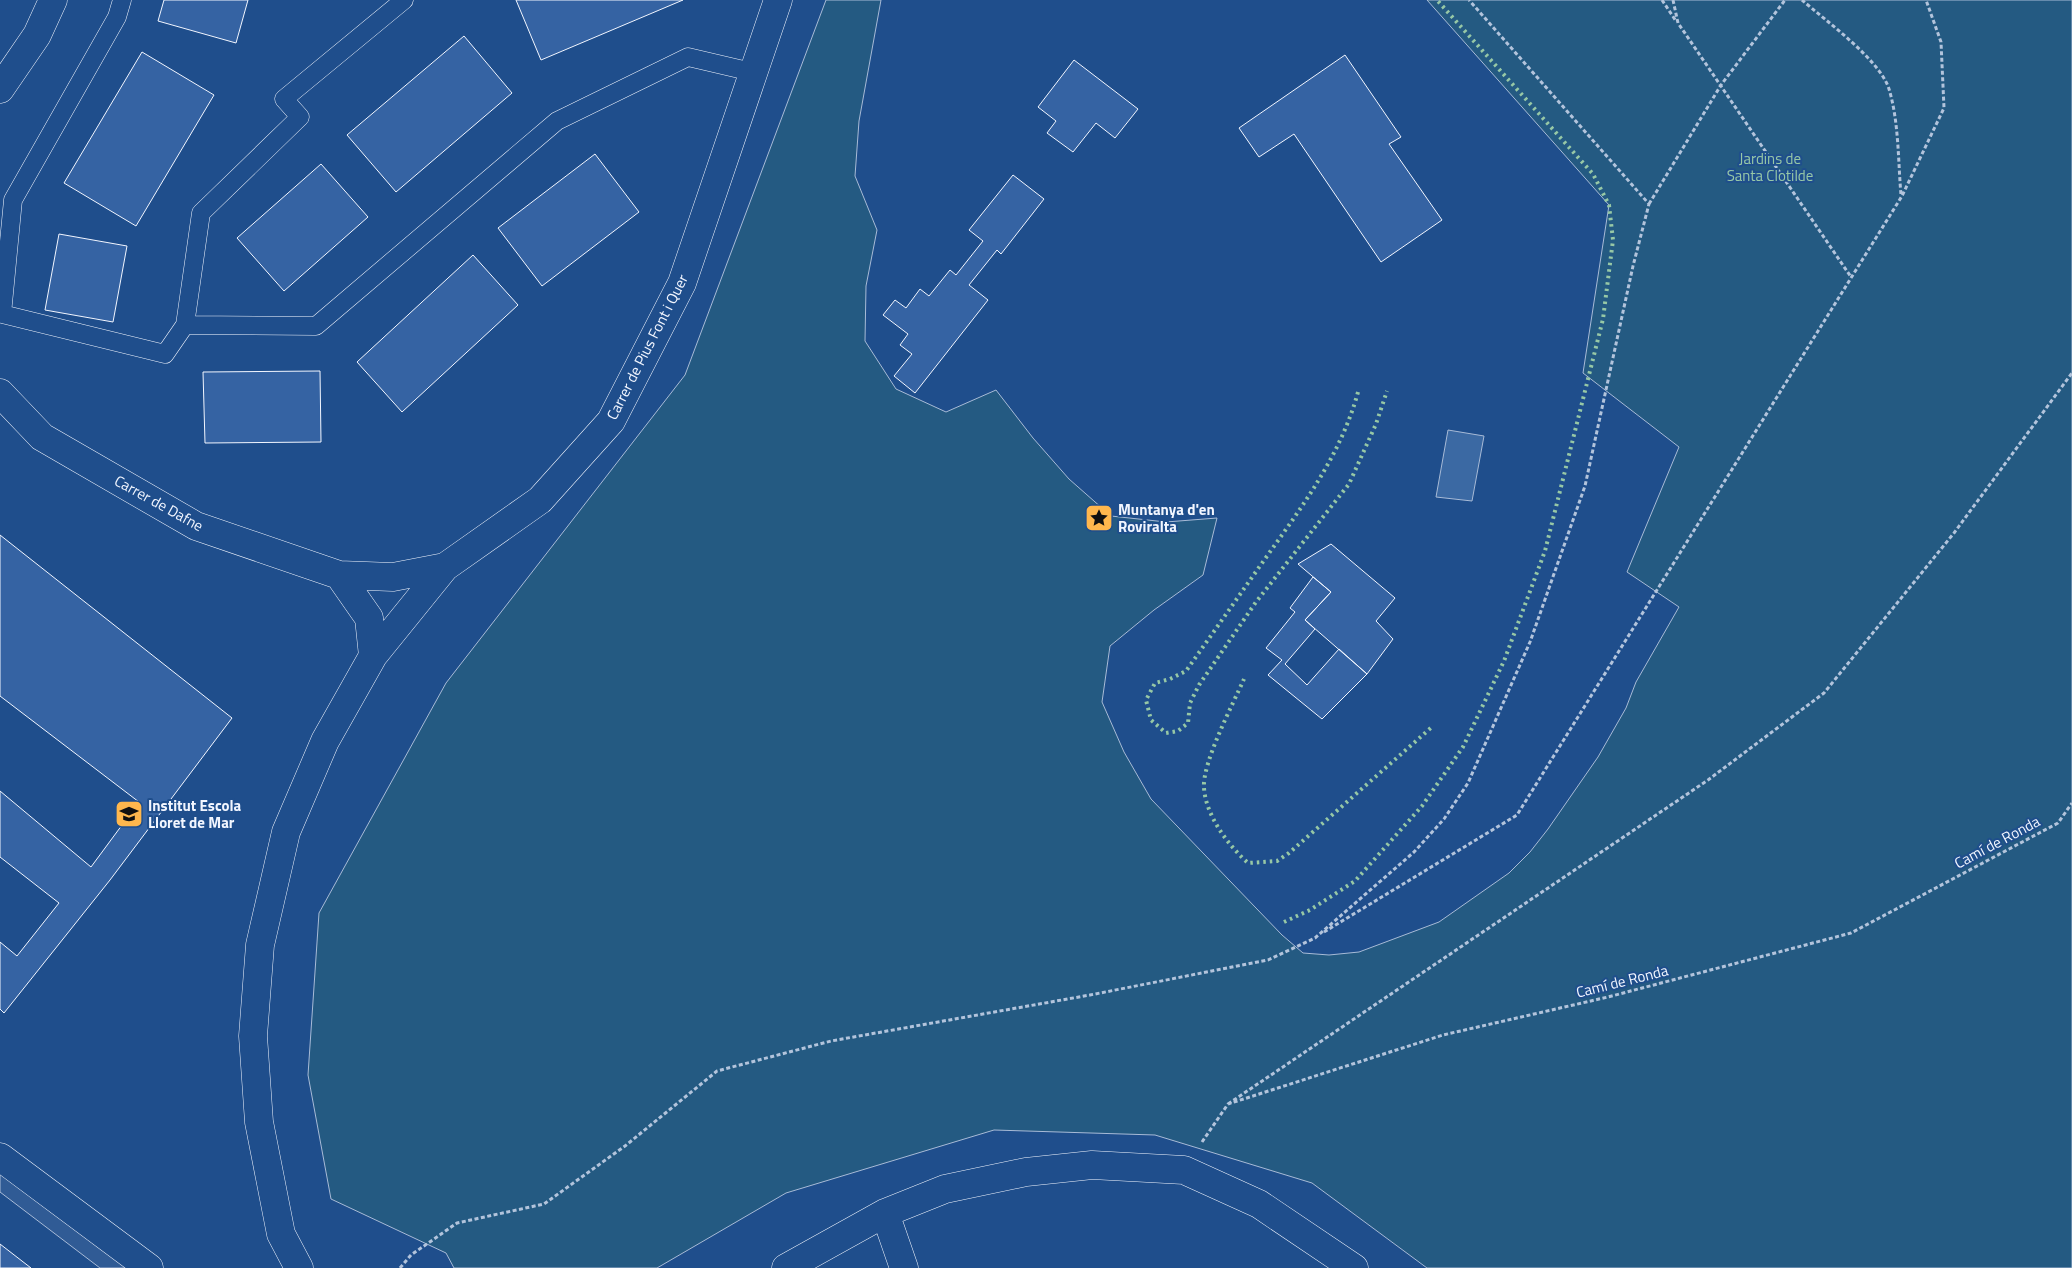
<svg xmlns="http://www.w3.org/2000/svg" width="2072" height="1268" font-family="'Titillium Web',sans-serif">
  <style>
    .green { fill: #245a82; stroke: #a8bbd7 }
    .parking { fill: #305b95; stroke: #a8bbd7 }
    .water { fill: #3b69a3; stroke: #a8bbd7 }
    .building { fill: #3563a3; stroke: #f2f6ff }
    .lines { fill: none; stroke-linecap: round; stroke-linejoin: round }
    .service-casing { stroke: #f2f6ff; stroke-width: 19 }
    .minor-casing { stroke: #f2f6ff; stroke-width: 29 }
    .path { stroke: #b3c4dc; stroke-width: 3; stroke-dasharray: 4 2.5; stroke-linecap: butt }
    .service { stroke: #1f4e8c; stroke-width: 18 }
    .minor { stroke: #1f4e8c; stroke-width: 28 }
    .hedge { stroke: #97c8a6; stroke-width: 4; stroke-dasharray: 2.5 4; stroke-linecap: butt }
    .labels { text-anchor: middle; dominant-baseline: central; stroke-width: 4; stroke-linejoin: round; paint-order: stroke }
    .park-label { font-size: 15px; fill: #97c8a6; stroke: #1f4e8c }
    .street-label { font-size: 15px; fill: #f2f6ff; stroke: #1f4e8c }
    .poi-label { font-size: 15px; font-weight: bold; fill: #f2f6ff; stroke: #1f4e8c; text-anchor: start }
  </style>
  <rect width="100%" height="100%" fill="#1f4e8c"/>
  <path class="green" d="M826,0H881L859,121L855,176L877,230L866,286L865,341L896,389L946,412L996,390L1033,438L1069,479L1111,516L1166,522L1217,518L1203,575L1154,610L1110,646L1102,702L1124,752L1151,799L1282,935L1303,953L1329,955L1359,952L1439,922L1509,873L1530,852L1548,829L1598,757L1626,708L1636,682L1679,607L1627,572L1679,447L1583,373L1609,205L1427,0H2072V1268H1427L1312,1183L1155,1135L994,1130L786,1193L657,1268H454L446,1253L331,1199L308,1075L319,913L446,683L685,375Z"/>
  <path class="parking" d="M0,1163L139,1268H100L0,1192Z"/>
  <path class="water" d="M1448,430L1484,436L1472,501L1436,497Z"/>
  <path class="building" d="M164,0H248L236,43L158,21Z
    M516,0H683L541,60Z
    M464,36L512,93L396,192L347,135Z
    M142,52L214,95L136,226L64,183Z
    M1345,55L1401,137L1389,144L1442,220L1381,262L1294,134L1259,157L1239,128Z
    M1074,60L1138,109L1115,138L1096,123L1073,152L1047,133L1056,121L1038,107Z
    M595,154L639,212L542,286L498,228Z
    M321,164L368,217L284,291L237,238Z
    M1013,175L1044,199L1001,254L997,250L969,285L988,300L915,393L894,376L912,354L900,345L908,334L883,315L895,300L906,308L920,289L929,296L950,270L956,275L983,241L969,230Z
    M59,234L127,246L113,322L45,310Z
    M473,255L518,305L402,412L357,362Z
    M320,371L321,442L205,443L203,372Z
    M0,535L232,718L110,880L4,1013L0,1009V942L17,956L59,903L0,857V791L91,867L139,802L0,696Z
    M1331,544L1395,598L1376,621L1393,639L1367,674L1305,620L1331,592L1298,564Z
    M1313,577L1331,592L1305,620L1315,629L1285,664L1307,685L1339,649L1367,674L1322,719L1268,675L1282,660L1266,648L1295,612L1290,608Z
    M0,1244L31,1268H0Z"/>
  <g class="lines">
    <defs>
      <path id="service" d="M122,0L117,17L13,200L2,314L165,354L185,325
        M404,0L284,99L300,117L201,213L185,325L316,326L557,121L688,57L752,72"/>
      <path id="minor" d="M0,89L37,35L53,0
        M0,393L42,437L196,526L339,575L369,618L373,656
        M339,575L393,577L445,567
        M0,1157L149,1268
        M885,1213L904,1268
        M299,1268L281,1234L259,1122L253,1036L260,945L286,832L325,741L373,656L445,567L540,500L611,421L682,283L778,0
        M786,1268L885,1213L945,1189L1026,1172L1092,1165L1184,1170L1259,1204L1354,1268"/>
    </defs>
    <use href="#service" class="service-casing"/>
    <use href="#minor" class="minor-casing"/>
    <path class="path" d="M1662,0L1676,21
      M1673,0L1678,23L1851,277
      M1802,0C1826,21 1880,60 1889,89C1899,122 1898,161 1901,195
      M1649,204L1721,85L1785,0
      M1324,932L1517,815L1902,196L1944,108L1941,42L1926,0
      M1228,1104L1708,780L1824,693L1954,533L2072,373
      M1202,1142L1228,1104L1443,1035L1608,997L1851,933L2058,823L2072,803
      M400,1268L411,1255L457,1223L544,1204L625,1146L717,1071L831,1041L1090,995L1268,960L1315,938L1414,852L1444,819L1468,783L1530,642L1585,486L1633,266L1649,204L1469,0"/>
    <use href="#service" class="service"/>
    <use href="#minor" class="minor"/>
    <path class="hedge" d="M1358,392C1342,451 1307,500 1272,549C1243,590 1215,630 1186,671L1170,679L1155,683L1146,700L1151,720L1166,733L1178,731L1188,723L1190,703L1199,685L1256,602L1349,484L1376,424L1387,391
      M1244,679C1233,704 1202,763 1204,788C1206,816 1228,845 1248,863L1277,861L1289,853L1433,726
      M1284,922L1310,910L1355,881L1422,806L1463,747L1504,661L1545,551L1603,319L1613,240L1609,205L1593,174L1437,0"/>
  </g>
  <defs>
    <symbol id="sight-square" viewBox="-11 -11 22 22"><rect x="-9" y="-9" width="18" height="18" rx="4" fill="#ffb74d" stroke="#1f4e8c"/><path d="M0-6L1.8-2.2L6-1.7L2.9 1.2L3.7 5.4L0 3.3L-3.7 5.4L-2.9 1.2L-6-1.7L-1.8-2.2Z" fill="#111"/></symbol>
    <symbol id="school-square" viewBox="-11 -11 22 22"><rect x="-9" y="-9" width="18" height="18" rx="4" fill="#ffb74d" stroke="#1f4e8c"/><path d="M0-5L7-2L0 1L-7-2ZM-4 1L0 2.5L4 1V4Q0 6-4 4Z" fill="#111"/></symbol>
  </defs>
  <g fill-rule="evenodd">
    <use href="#sight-square" x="1083" y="502" width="32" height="32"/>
    <use href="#school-square" x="113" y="798" width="32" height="32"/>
  </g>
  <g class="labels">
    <g class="park-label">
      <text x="1770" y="158">Jardins de<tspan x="1770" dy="17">Santa Clotilde</tspan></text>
    </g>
    <g class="street-label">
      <text transform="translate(647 347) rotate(-63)">Carrer de Pius Font i Quer</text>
      <text transform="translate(159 503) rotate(29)">Carrer de Dafne</text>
      <text transform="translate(1997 842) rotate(-28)">Camí de Ronda</text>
      <text transform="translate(1622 981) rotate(-14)">Camí de Ronda</text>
    </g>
    <g class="poi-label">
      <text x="1118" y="509">Muntanya d'en<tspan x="1118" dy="17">Roviralta</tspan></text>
      <text x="148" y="805">Institut Escola<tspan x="148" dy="17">Lloret de Mar</tspan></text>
    </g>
  </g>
</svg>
